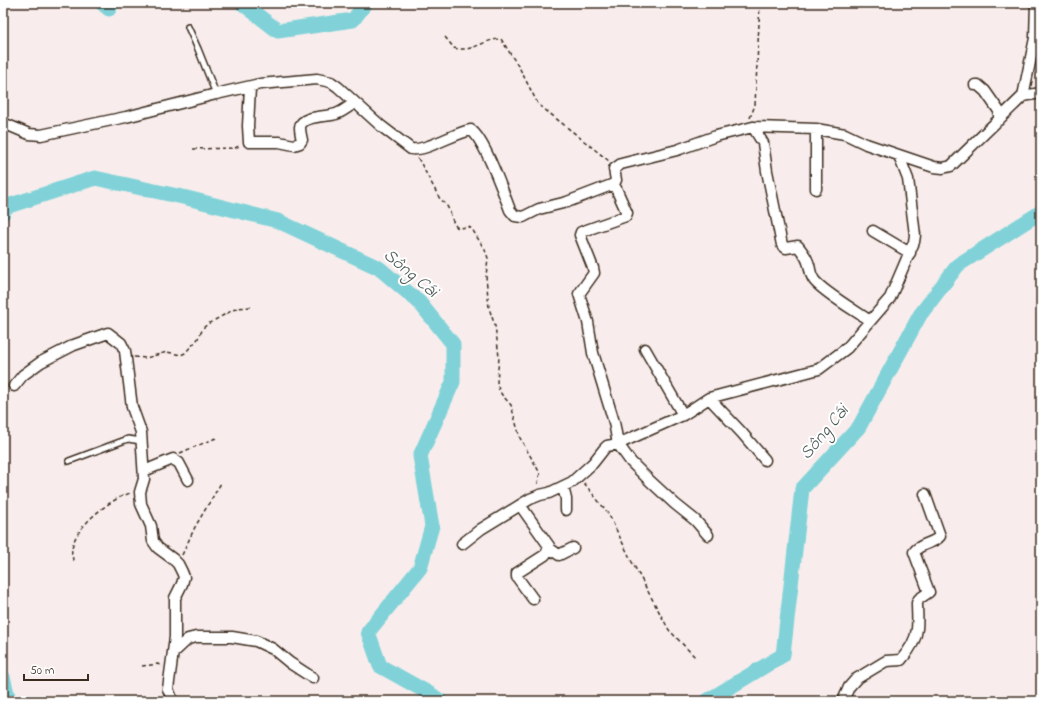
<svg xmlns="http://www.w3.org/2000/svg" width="1044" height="704" font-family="'Indie Flower',sans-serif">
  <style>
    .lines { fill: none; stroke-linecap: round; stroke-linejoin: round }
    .river { stroke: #81d2d8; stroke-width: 15 }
    .lane-casing { stroke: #3b2a1e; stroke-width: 8 }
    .street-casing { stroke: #3b2a1e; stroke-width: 13 }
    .path { stroke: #3b2a1e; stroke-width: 1.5; stroke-dasharray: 4 3; stroke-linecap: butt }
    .lane { stroke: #fff; stroke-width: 5 }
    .street { stroke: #fff; stroke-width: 10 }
    .labels { text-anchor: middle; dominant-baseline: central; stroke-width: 4; stroke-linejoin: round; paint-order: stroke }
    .water-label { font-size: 18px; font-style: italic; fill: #505c56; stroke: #fff }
  </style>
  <rect width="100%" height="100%" fill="#f8edec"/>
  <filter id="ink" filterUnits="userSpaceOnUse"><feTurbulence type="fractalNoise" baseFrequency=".025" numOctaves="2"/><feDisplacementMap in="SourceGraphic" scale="8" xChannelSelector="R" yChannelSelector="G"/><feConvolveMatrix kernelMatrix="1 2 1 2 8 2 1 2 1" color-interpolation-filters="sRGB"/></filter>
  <g filter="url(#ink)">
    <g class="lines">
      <path class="river" d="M102,3L109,9L112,3
        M242,3L278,31L353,20L366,3
        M3,213L5,207L95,178L187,198L278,221L379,268L419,302L453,344V382L420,456L432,526L420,568L368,632L380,666L432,695L440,701
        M3,677L9,701
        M707,701L783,655L802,489L859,427L920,315L958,265L1041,212"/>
      <defs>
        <path id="lane" d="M188,27L198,49L216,94
          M69,461L128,439L141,441"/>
        <path id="street" d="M975,85H978L985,91L999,111V120
          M250,87L248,126L249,142H279L294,145L300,143L302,140C301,136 300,131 300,127C302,115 328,117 336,114C343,112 349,106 355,103
          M1023,96L1035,38L1036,3
          M3,123L29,134L41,135L126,117L216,94L260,84L317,79L331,82L338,87L381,126L411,149C425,152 454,133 471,130C485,140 503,192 510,210L515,216L523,217L539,209L567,202L614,184L616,180L614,169L621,164L677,150L716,136L753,127L816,129L845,134L866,144L934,167L943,168L951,166L1023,96L1041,93
          M753,127L763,143L767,171L782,245L786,248L798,246C802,251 806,256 808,262C811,269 809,273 814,280C823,292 856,311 870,321
          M614,184L627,213L626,216L581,232L580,235L593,268L594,273L579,294L588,322L593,353L614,422L618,444L631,462L650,481L675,504L695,520L708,535
          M816,189V129
          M873,231L910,253
          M645,349L683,415
          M14,386L23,375L41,362L74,345L108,333L121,343L125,351L132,407L141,432L144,479L140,492L141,504L151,526L153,541L158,548L173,559L178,564L182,572L184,577L182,584L175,598V637L168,689L173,701
          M709,398L742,433L765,460
          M144,471L173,459L179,463L188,480
          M563,487L566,499V510
          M520,505L549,546L547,552L545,555L517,573V577L533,599
          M462,544L481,529L530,499L540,495L549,493L572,482L593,463L604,449L607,446L618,444L683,415L709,398L819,369L847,348L890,298L914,242L915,235L908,179L899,156
          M549,548L559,555L573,548
          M173,653L188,639L196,637H232L256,641L273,649L290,663L313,678
          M843,701L849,687L856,679L886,661L901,660C908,652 916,640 917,629C918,621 917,611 917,603L919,599L929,592L914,552C920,543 934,544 940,536L925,494"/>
      </defs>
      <use href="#lane" class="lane-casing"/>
      <use href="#street" class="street-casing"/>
      <path class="path" d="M445,37L454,48C457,49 461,49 464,49C476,49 486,39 501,39L520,69L538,104L609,161
        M750,118L755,105L760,3
        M193,149L235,148L241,145
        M418,158L440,199C444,202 447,205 449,210C452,216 452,224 458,228L469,227L472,229L485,250L488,258L486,276L489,308L495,326L497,340L499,357L497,382L499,390L502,395L511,405L520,438L540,473L538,483V487
        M134,357L146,358L167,352L181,355L185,353L197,340L204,327L211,322L237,308L251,307
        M180,453L216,438
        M584,483L608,513L632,562L669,630L696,658
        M182,555L195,527L221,483
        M73,561C73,557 71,553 72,549C74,527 111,498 131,493
        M142,666L158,664L162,667"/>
      <use href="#lane" class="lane"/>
      <use href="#street" class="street"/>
    </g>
  </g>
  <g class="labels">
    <g class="water-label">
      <text transform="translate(410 274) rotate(40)">Sông Cái</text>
      <text transform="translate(825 433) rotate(-50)">Sông Cái</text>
    </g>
  </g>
  <rect width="1044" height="704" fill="none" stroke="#fff" stroke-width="16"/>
  <rect x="8" y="8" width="1028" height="688" fill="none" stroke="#3b2a1e" stroke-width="1.5" filter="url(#ink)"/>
  <path d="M24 674v6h64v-6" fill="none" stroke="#3b2a1e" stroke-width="2"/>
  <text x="30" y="674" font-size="12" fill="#3b2a1e" stroke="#ffffff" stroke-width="3" paint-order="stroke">50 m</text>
</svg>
